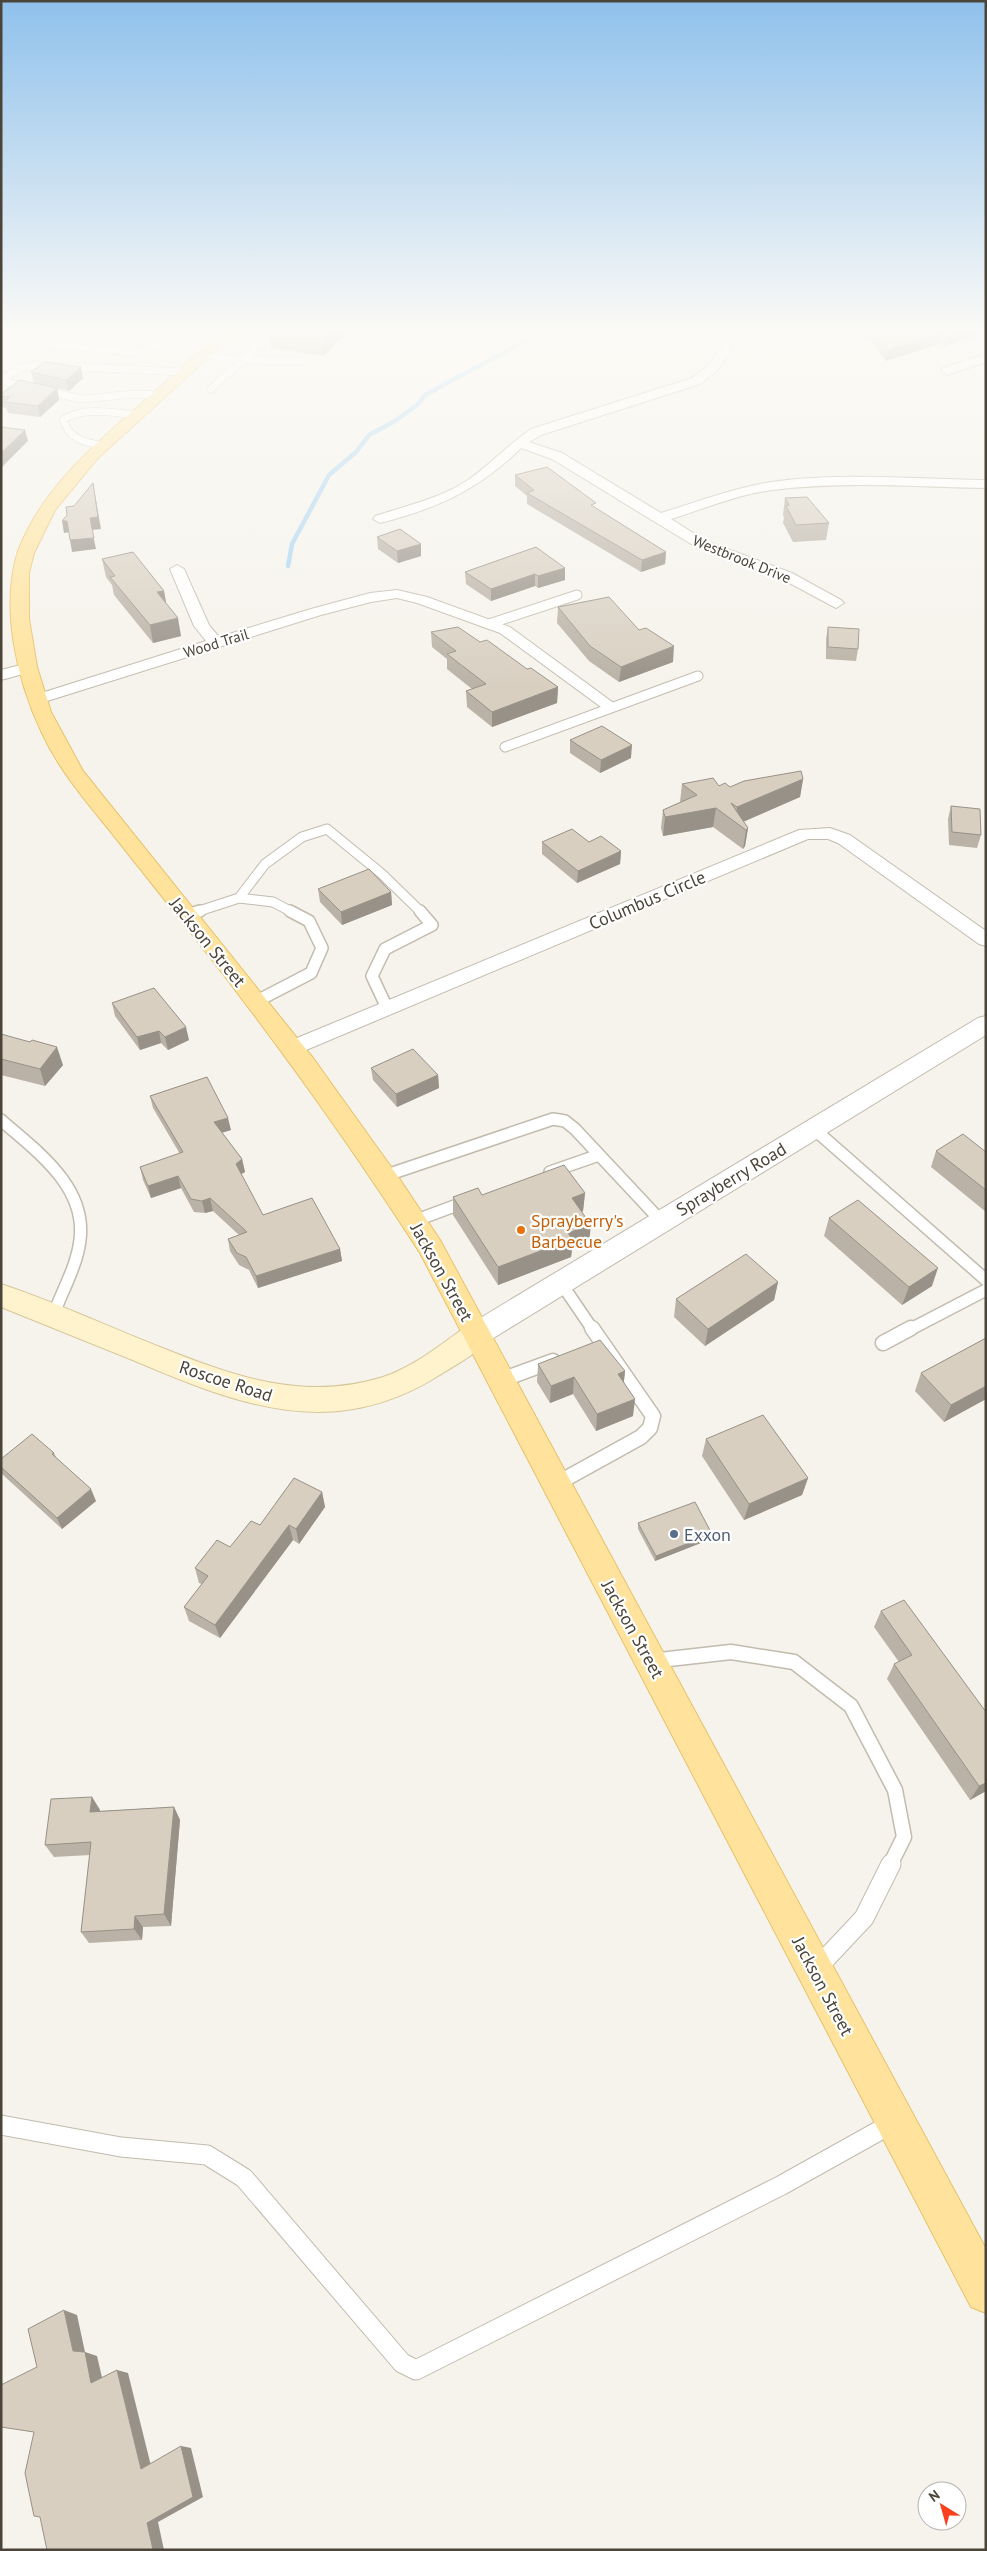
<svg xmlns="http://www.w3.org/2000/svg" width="987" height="2551" font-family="'PT Sans',sans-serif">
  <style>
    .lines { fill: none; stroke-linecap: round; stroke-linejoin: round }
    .stream { stroke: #a9d4f2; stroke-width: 4.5 }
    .service-far4-casing { stroke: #c2bbae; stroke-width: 8 }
    .service-far3-casing { stroke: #c2bbae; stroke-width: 11 }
    .service-far2-casing { stroke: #c2bbae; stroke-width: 14 }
    .service-far1-casing { stroke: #c2bbae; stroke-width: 17 }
    .service-casing { stroke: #c2bbae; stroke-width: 21 }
    .minor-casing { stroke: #c2bbae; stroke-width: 2 }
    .tertiary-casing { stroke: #c2bbae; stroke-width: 2 }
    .secondary-casing { stroke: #d6c79b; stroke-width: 2 }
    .primary-casing { stroke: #e6c16a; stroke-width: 2 }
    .service-far4 { stroke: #fff; stroke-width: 7 }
    .service-far3 { stroke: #fff; stroke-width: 9 }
    .service-far2 { stroke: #fff; stroke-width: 11 }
    .service-far1 { stroke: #fff; stroke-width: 14 }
    .service { stroke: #fff; stroke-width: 19 }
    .minor { fill: #fff; fill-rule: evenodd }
    .tertiary { fill: #fff; fill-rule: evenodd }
    .secondary { fill: #fff3cd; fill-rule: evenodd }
    .primary { fill: #ffe39c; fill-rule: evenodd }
    .wall { fill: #bab2a6 }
    .shaded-wall { fill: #979187 }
    .building { fill: #d8cfc1; stroke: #979187 }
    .food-dot { fill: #e8710a; stroke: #fff; stroke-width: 2 }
    .service-dot { fill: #5c6f8a; stroke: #fff; stroke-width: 2 }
    .labels { text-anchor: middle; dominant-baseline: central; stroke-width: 4.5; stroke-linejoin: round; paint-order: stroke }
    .far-street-label { font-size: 15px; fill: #4b4439; stroke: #fff }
    .street-label { font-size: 18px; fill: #4b4439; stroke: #fff }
    .food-label { font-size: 18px; fill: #c56008; stroke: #fff; text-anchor: start }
    .service-label { font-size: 18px; fill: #4e5e75; stroke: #fff; text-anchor: start }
  </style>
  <rect width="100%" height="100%" fill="#f6f3ec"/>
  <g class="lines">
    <path class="stream" d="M288,566L292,544L329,475L356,452L369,435L395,421L417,405L425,395L542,332"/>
    <defs>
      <path id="service-far4" d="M112,332L120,336L169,340
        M193,332L226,334
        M362,332L399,338
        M1,340L129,352L143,351L171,340L215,344
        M202,355L240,360L303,361
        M211,389L273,332
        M159,395L135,394L81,399L6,382L4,378L20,368L37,365L183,372
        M101,445C84,443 69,438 63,420C83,406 114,413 137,415"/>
      <path id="service-far3" d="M489,624L577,595
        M505,747L698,676
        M239,898L273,902L292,912
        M196,912L239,898L265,864L302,837L327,829L382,874L421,912"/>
      <path id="service-far2" d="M187,915L200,911
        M255,1002L311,973L322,948L309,921L290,911
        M387,1008L372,976L385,949L432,925L420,911
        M1,1120C36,1151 87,1186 80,1240C77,1266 62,1291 53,1316
        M814,1129L986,1280
        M550,1172L599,1155
        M384,1176L553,1119L565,1121L575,1129L662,1222
        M414,1221L468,1201
        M561,1283L593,1330
        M909,1330L986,1290"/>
      <path id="service-far1" d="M883,1343L911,1328
        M501,1380L553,1361
        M556,1484L641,1437L650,1428L653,1416L592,1328
        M651,1661L731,1652L794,1662L851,1706L895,1790L904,1837L890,1865"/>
      <path id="service" d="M816,1969L864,1918L891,1864
        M1,2125L121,2147L207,2155L244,2178L402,2363L416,2370L782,2185L893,2123"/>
      <path id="minor" d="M730,332H742L718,370L700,384L541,435L529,442L562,453L661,513C697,502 733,488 771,482C839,472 917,479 986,480V488C915,487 843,481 773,490C738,494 704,509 671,519L706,541L792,573L841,600L844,603L836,608L782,579L696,547L552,459L521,448C480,489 436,509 380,523L373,519L375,516C406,506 441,498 468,480C491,464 509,444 531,429L692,378L709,365Z
        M986,354V362L947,375L941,371L943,368Z
        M177,565L184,569L209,625L219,637L311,609L370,593L397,590L427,597L510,627L619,707L611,712L605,710L500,633L417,603L397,598L371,602L321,615L44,702H32L30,699L32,696L206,641L194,626L170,569Z
        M28,663L36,668L34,671L1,680V670Z
        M830,828L850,835L986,931V946L979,944L838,843L828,839H808L299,1053L292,1055L285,1053L282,1048L285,1043L799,830Z"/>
      <path id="tertiary" d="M986,1016V1035L487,1342L477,1345L467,1342L463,1334L467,1326L978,1018Z"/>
      <path id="secondary" d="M1,1284C55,1302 107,1326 160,1347C233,1376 304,1402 383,1377C414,1367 441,1344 467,1326L477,1323L487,1326L491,1334C482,1352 455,1365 438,1376C332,1442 239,1405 135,1361C90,1343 46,1325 1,1307Z"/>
      <path id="primary" d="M221,332H236L97,459L55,510L34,553L29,573V619L37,667L51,712L83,771L313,1058L399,1178L440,1240L986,2249V2313L971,2307L420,1253C350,1144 275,1040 195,938C167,902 138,867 110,831C85,800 59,770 42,733C17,681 0,608 18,551C42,489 93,446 141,404C168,380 195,356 221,332Z"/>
    </defs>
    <use href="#service-far4" class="service-far4-casing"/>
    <use href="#service-far3" class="service-far3-casing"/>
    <use href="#service-far2" class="service-far2-casing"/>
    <use href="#service-far1" class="service-far1-casing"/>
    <use href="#service" class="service-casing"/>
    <use href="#minor" class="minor-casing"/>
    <use href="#tertiary" class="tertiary-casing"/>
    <use href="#secondary" class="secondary-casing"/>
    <use href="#primary" class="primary-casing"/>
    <use href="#service-far4" class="service-far4"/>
    <use href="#service-far3" class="service-far3"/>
    <use href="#service-far2" class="service-far2"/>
    <use href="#service-far1" class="service-far1"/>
    <use href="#service" class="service"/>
    <use href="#minor" class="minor"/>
    <use href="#tertiary" class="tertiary"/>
    <use href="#secondary" class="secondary"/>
    <use href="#primary" class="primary"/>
  </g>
  <path class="wall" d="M348,332L323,356L271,348L269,333Z
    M853,332H986L945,346L940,344L886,361L870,339Z
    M31,372L83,378L69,391L34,383Z
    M57,388L59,400L40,417L8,413L6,408L2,407L1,394Z
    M515,475L595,508L666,552L665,564L641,572L527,504V496L515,486Z
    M785,498L829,523L826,540L793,542L783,523L784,518L783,515Z
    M377,537L421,544V556L398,563L378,549Z
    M536,547L565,580L538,588L535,586L491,601L466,584L465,572Z
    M102,559L164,591L166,603L181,636L153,643L114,595L112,585L106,577Z
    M558,607L639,630L673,662L619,682L589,661L557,623Z
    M828,627L858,649L856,661L826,659V639Z
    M431,632L480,642L558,687L557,703L492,727L467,707L466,691L472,689L447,669V659L432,647Z
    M570,740L631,758L600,773L570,753Z
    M803,779L800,797L743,822L748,828L745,846L743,849L713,827L663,836L661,828L663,810L680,802L682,784L730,787Z
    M951,806L981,835L977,848L949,845L948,819Z
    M542,842H589L621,851L620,864L577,883L542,854Z
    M318,889L391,892L392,905L342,925L320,902Z
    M112,1003L189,1040L168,1050L161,1043L140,1050L115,1016Z
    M1,1034L63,1065L45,1086L1,1075Z
    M371,1068L438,1075L439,1088L397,1107L373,1080Z
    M150,1096L231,1130L222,1133L242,1159L245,1172L241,1174L263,1215L340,1249L342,1261L258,1288L249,1270L239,1265L230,1251L228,1239L239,1235L213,1211L205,1213L194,1212L181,1188L151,1198L143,1180L140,1167L180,1154L153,1108Z
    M936,1151L986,1152V1212L931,1167Z
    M585,1193L583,1211L582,1212L589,1243L572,1250L571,1257L498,1285L453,1215V1197L482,1195Z
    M829,1218L932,1286L902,1305L824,1236Z
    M778,1282L774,1300L705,1346L674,1317L676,1299Z
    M986,1338V1399L944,1422L915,1391L921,1373Z
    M538,1364L625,1371L624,1382L633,1416L596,1431L573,1394L550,1403L537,1382Z
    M706,1439L808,1478L802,1495L744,1520L702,1456Z
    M54,1453L57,1459L96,1501L62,1529L2,1474L1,1472V1459Z
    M322,1492L325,1507L299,1544L293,1540L220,1638L189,1621L184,1607L202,1584L199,1583L195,1568L230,1547L260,1525Z
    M638,1523L712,1534L711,1539L655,1561L638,1529Z
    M881,1611L986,1712V1791L970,1800L887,1679L894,1664L899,1662L874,1627Z
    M92,1797L100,1810V1811L174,1807L180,1820L171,1926L143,1927L142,1940L89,1943L81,1932L90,1855L54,1857L45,1845Z"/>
  <path class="shaded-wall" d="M331,332H348L323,356L322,340Z
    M961,332H986V333L945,346L948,336Z
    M942,333L940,344L886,361L888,350Z
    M81,367L83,378L69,391L66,380Z
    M57,388L59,400L40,417L38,406Z
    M25,430L28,441L1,468V453Z
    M93,483L101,529L92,530L96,549L72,552L70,540L90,518Z
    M62,521H67L70,532L64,533Z
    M421,544V556L398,563L397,551Z
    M666,552L665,564L641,572L642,560Z
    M565,568V580L538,588V576Z
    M535,574V586L491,601V589Z
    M164,591L167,608L157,592Z
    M178,618L181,636L153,643L150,625Z
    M674,646L673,662L619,682L621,667Z
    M558,687L557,703L492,727V712Z
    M632,745L631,758L600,773L601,760Z
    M803,779L800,797L738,824L735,822L737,807Z
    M716,808L713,827L663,836L665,817Z
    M748,828L745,846L743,849L746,830Z
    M621,851L620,864L577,883L578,871Z
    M391,892L392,905L342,925L341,912Z
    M186,1027L189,1040L168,1050L165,1037Z
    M159,1031L161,1043L140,1050L137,1037Z
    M57,1047L63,1065L45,1086L40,1069Z
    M438,1075L439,1088L397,1107L396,1094Z
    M228,1118L231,1130L216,1134L214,1122Z
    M242,1159L245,1172L238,1176L236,1164Z
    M178,1176L181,1188L151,1198L148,1186Z
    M585,1193L583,1211L571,1216L572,1198Z
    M210,1198L213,1211L205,1213L202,1201Z
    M591,1225L589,1243L572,1250L571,1257L498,1285V1267L568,1233Z
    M340,1249L342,1261L258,1288L256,1276Z
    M938,1268L932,1286L902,1305L909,1287Z
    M778,1282L774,1300L705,1346L708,1329Z
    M625,1371L623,1388L618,1374Z
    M574,1377L573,1394L550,1403L551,1386Z
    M986,1386V1399L944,1422L951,1405Z
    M635,1399L633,1416L596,1431L597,1414Z
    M808,1478L802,1495L744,1520L749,1504Z
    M91,1489L96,1501L62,1529L57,1518Z
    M322,1492L325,1507L299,1544L296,1529Z
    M289,1525L293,1540L220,1638L215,1625Z
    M712,1534L711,1539L655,1561L656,1556Z
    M986,1783V1791L970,1800L979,1786Z
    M92,1797L100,1810L98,1824L90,1812Z
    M174,1807L180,1820L171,1926L164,1914Z
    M135,1916L143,1927L142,1940L134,1929Z
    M64,2310L77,2315L85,2352L97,2356L104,2386L91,2383L73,2351Z
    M117,2370L128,2373L152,2470L141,2469Z
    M181,2446L191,2448L203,2497L158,2522L164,2550H153L147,2523Z"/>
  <path class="building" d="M271,332H331L322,340L269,333Z
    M874,332H961L948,336L942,333L888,350Z
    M45,362L81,367L66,380L31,372Z
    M20,380L57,388L38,406L5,402L10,397L1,396V394Z
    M1,427L25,430L1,453Z
    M547,467L596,503L591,505L666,552L642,560L527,493L534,490L515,475Z
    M93,483L98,517L90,518L94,538L70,540L67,521H62L67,515L66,507L74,506Z
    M807,497L829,523L796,525L786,506L789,505L785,498Z
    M400,529L421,544L397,551L377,537Z
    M536,547L565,568L538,576L535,574L491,589L465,572Z
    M133,552L164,591L157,592L178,618L150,625L110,577L115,576L102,559Z
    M609,597L639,630L646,628L674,646L621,667L590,646L558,607Z
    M458,627L480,642L487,640L527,669L531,668L558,687L492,712L466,691L486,684L447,654L456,651L431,632Z
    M828,627L859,629L858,649L828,647Z
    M602,726L632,745L601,760L570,740Z
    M801,771L803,779L737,807L731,803L748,828L746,830L716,808L665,817L663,810L697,795L682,784L713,778L719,786L725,783L730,787L744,781Z
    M951,806L980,809L981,835L952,832Z
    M572,829L589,842L601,836L621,851L578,871L542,842Z
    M369,869L391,892L341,912L318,889Z
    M154,988L186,1027L165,1037L159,1031L137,1037L112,1003Z
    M1,1034L30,1042L32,1040L57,1047L40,1069L1,1059Z
    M413,1049L438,1075L396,1094L371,1068Z
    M207,1077L228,1118L214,1122L242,1159L236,1164L263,1215L312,1198L340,1249L256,1276L246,1257L237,1253L228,1239L247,1232L210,1198L202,1201L191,1199L178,1176L148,1186L140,1167L183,1152L150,1096Z
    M963,1134L986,1152V1190L936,1151Z
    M564,1165L585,1193L572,1198L591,1225L568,1233L572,1239L498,1267L453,1197L478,1188L482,1195Z
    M858,1200L938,1268L909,1287L829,1218Z
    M746,1254L778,1282L708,1329L676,1299Z
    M986,1338V1386L951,1405L921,1373Z
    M600,1340L625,1371L618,1374L635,1399L597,1414L574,1377L551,1386L538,1364Z
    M763,1415L808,1478L749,1504L706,1439Z
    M32,1434L54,1453L52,1454L91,1489L57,1518L1,1467V1459Z
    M294,1478L322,1492L296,1529L289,1525L215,1625L184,1607L208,1576L195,1568L217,1540L230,1547L251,1521L260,1525Z
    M695,1502L712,1534L656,1556L638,1523Z
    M904,1600L986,1712V1783L979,1786L894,1664L912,1655L881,1611Z
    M92,1797L90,1812L174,1807L164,1914L135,1916L134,1929L81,1932L91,1842L45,1845L51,1799Z
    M64,2310L73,2351L85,2352L91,2383L117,2370L141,2469L181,2446L193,2497L147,2523L153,2550H47L40,2517L34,2516L25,2473L34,2432L1,2427V2385L37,2367L28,2329Z"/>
  <linearGradient id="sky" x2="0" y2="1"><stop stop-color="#8fc1ec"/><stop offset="0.48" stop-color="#fbfaf6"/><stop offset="1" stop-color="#fbfaf6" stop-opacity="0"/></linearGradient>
  <rect width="987" height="689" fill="url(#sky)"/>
  <circle class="food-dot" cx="521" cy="1230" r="5"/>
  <circle class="service-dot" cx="674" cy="1534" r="5"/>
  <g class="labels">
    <g class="far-street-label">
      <text transform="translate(742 559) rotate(22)">Westbrook Drive</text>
      <text transform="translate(216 643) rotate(-17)">Wood Trail</text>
    </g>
    <g class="street-label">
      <text transform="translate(647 900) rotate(-23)">Columbus Circle</text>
      <text transform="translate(208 942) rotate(51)">Jackson Street</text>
      <text transform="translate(731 1179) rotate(-31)">Sprayberry Road</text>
      <text transform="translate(442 1272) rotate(61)">Jackson Street</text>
      <text transform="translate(226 1381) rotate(18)">Roscoe Road</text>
      <text transform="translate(633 1629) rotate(61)">Jackson Street</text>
      <text transform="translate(823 1986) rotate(62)">Jackson Street</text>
    </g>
    <g class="food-label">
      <text x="531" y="1220">Sprayberry's<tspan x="531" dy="21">Barbecue</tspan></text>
    </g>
    <g class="service-label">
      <text x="684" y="1534">Exxon</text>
    </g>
  </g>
  <rect width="987" height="2551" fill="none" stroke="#4b4439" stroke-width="5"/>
  <g transform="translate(942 2506) rotate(323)"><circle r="24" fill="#ffffff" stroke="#b7b4b0"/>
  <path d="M0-4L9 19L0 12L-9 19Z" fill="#fc3f1d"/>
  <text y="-8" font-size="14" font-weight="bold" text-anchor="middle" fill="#4b4439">N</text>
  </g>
</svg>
